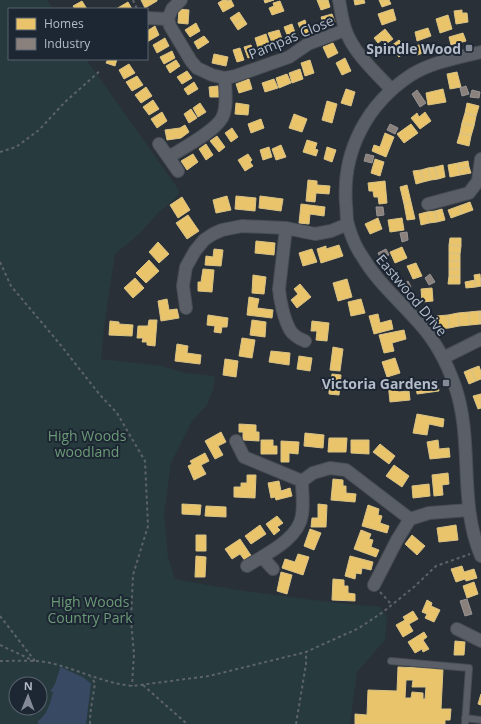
<svg xmlns="http://www.w3.org/2000/svg" width="481" height="724" font-family="'Open Sans',sans-serif">
  <style>
    .green { fill: #273a3e; fill-rule: evenodd }
    .water { fill: #384963 }
    .homes { fill: #e9c46a; stroke: #d9c286; fill-rule: evenodd }
    .industry { fill: #8a817c; stroke: #979393 }
    .lines { fill: none; stroke-linecap: round; stroke-linejoin: round }
    .lane-casing { stroke: #484c53; stroke-width: 8 }
    .street-casing { stroke: #484c53; stroke-width: 14 }
    .path { stroke: #5d636a; stroke-width: 2; stroke-dasharray: 3 3; stroke-linecap: butt }
    .lane { stroke: #5a5e66; stroke-width: 6 }
    .street { stroke: #5a5e66; stroke-width: 12 }
    .poi-dot { fill: #848b96; stroke: #1d2633; stroke-width: 1.5 }
    .labels { text-anchor: middle; dominant-baseline: central; stroke-width: 4; stroke-linejoin: round; paint-order: stroke }
    .street-label { font-size: 14px; fill: #b4bcc9; stroke: #1d2633 }
    .poi-label { font-size: 14px; font-weight: bold; fill: #b4bcc9; stroke: #1d2633; text-anchor: end }
    .park-label { font-size: 14px; fill: #6b9a76; stroke: #1d2633 }
  </style>
  <rect width="100%" height="100%" fill="#2a3038"/>
  <path class="green" d="M0,0H47L53,9H9V59H86L179,190L178,195L174,200L159,212L139,234L115,254L105,319L101,359L162,366L185,373L215,376L213,390L207,405L192,421L171,463L164,514L168,557L175,579C243,592 311,601 380,607L387,617L385,640L357,672L350,724H0ZM16,684H40V708H16Z"/>
  <path class="water" d="M61,667C73,674 82,674 91,684L86,724H38V721C48,714 50,703 53,692L50,691C57,685 56,676 61,667Z"/>
  <path class="homes" d="M141,0H157V1L145,8Z
    M223,0H227V1L231,0L234,6L223,12L218,3Z
    M264,0H274L265,3Z
    M317,0H328L330,7L321,10Z
    M354,0H364L365,3L355,5Z
    M379,0H389L391,4L382,7Z
    M82,1L87,9H75L73,6Z
    M280,1L284,11L272,15L269,8L274,6L273,3Z
    M128,2L132,9H116Z
    M179,9L189,10L188,24L178,23Z
    M393,9L396,20L382,25L378,14Z
    M462,10V13H467L468,22L456,24L454,11Z
    M239,12L243,18L234,24L230,18Z
    M332,14L335,22L324,26L321,17Z
    M448,15L452,29L440,33L436,19Z
    M243,18L247,24L238,30L234,24Z
    M305,20L310,33L303,36L298,23Z
    M196,23L200,31L190,37L185,30Z
    M292,24L297,38L289,40L284,27Z
    M155,26L159,35L147,42V31Z
    M428,28L431,36L417,41L415,32Z
    M385,29L393,39L386,44L382,40L378,43L374,38Z
    M279,30L283,42L273,45L268,33Z
    M463,33L466,41L451,45L449,37Z
    M266,34L270,47L259,51L255,38Z
    M204,36L209,42L198,49L194,42Z
    M165,38L169,46L157,53L153,45Z
    M399,40L407,50L399,57L391,46Z
    M333,43L338,53L328,58L323,47Z
    M423,44L426,52L417,55L415,46Z
    M251,45L255,55L248,58L244,47Z
    M240,48L244,60L237,62L233,50Z
    M172,51L175,58L164,64L160,57Z
    M214,54L228,57L226,66L212,63Z
    M345,58L351,71L342,75L336,63Z
    M108,59H117L115,66L106,63Z
    M176,60L180,66L170,73L166,66Z
    M310,60L314,73L305,76L301,63Z
    M129,64L135,73L124,79L119,70Z
    M300,69L303,79L292,83L289,73Z
    M187,71L192,78L182,84L177,77Z
    M457,72L461,87L450,89L447,74Z
    M287,74L291,83L279,88L276,78Z
    M137,76L143,85L132,91L126,82Z
    M249,79L252,89L239,93L236,84Z
    M274,79L278,88L265,92L262,83Z
    M194,82L198,89L188,95L184,89Z
    M218,86L219,97H210L209,87Z
    M146,87L152,96L141,103L135,95Z
    M346,89L355,92L351,106L341,103Z
    M443,89L446,102L428,105L426,93Z
    M153,100L159,109L149,115L143,107Z
    M327,101L337,104L332,123L322,120Z
    M200,103L206,112L198,117L193,108Z
    M236,103L249,105L248,115L235,114Z
    M467,103L479,106L476,116L465,113Z
    M191,109L197,118L189,123L184,114Z
    M162,112L167,121L157,128L151,119Z
    M425,112L431,121L420,129L411,118L417,113L419,117Z
    M465,113L476,116L474,126L462,123Z
    M294,114L307,119L302,132L289,128Z
    M261,119L264,128L251,133L248,124Z
    M462,123L474,126L471,136L460,133Z
    M411,124L418,133L404,143L397,134Z
    M185,125L189,132L181,138L167,140L165,130L180,128Z
    M232,128L238,137L231,142L225,133Z
    M385,133L394,137L386,157L372,151L374,145L380,147Z
    M460,133L471,136L469,146L457,143Z
    M217,136L225,147L219,152L210,141Z
    M307,140L317,143L315,149L318,150L316,156L303,152Z
    M206,144L213,155L206,160L199,149Z
    M281,145L286,157L276,160L272,149Z
    M269,147L272,157L263,160L260,150Z
    M327,147L336,150L332,162L324,159Z
    M193,154L198,162L187,170L181,161Z
    M248,154L252,160L250,162L253,166L245,171L238,160Z
    M375,159L384,162L380,176L371,173Z
    M468,161L469,167L459,169L458,163Z
    M458,163L460,175L450,177L448,165Z
    M443,165L445,177L438,179L435,167Z
    M435,167L438,179L431,180L428,168Z
    M469,167L471,173L460,175L459,169Z
    M428,168L431,180L423,182L421,170Z
    M421,170L423,182L416,184L413,171Z
    M308,180L317,181V185L330,186L329,194L316,193L315,202L306,201Z
    M385,181L387,203L379,204L378,197H374L373,191H369L368,183Z
    M407,185L411,202L404,204L400,187Z
    M227,196L231,210L216,213L213,200Z
    M236,196L256,198L255,211L235,209Z
    M260,196L283,199L281,211L259,208Z
    M182,197L190,210L178,218L170,205Z
    M411,202L415,219L407,220L404,204Z
    M470,202L473,210L462,214L459,206Z
    M301,204L325,207L324,216L310,214L309,224L299,223Z
    M459,206L462,214L451,218L448,210Z
    M442,209L445,220L437,222L435,211Z
    M435,211L437,222L429,223L427,212Z
    M427,212L429,223L421,225L419,214Z
    M188,215L199,231L187,239L176,223Z
    M378,218L382,229L370,234L365,224Z
    M402,218L404,230L390,232L388,220Z
    M450,238H461V246L449,245Z
    M256,241L275,243L274,255L255,253Z
    M158,242L169,254L159,263L149,252Z
    M339,245L343,256L321,263L317,249L326,246V249Z
    M449,245L461,246L460,254L449,253Z
    M402,247L407,258L395,263L390,252Z
    M214,249L223,250L221,266L205,265L206,256L213,257Z
    M312,249L317,262L303,266L299,253Z
    M449,253L460,254V261H449Z
    M149,260L159,271L146,283L136,273Z
    M449,261H460V269H449Z
    M416,263L422,276L413,279L407,266Z
    M203,269L214,270L212,292L198,291V282H201Z
    M449,269H460V277L449,276Z
    M480,274L481,286L476,287L474,275Z
    M253,275L266,277L264,294L252,293Z
    M449,276L460,277V284H448Z
    M135,278L144,288L133,298L124,288Z
    M347,279L352,297L338,301L333,283Z
    M475,280L476,287L466,288L465,282Z
    M300,284L311,297L297,308L291,300L298,294L294,289Z
    M432,288L433,301L422,302L421,289Z
    M249,297L259,299L257,308L273,310L272,318L247,315Z
    M167,299L169,310L177,309L179,318L161,321L158,301Z
    M361,299L365,313L351,316L348,302Z
    M479,311H481V324H480Z
    M479,311L480,324L470,325L469,312Z
    M469,312L470,325L459,326L458,313Z
    M458,313L459,326L449,328L448,315Z
    M378,314L380,323L391,320L393,329L374,334L369,316Z
    M208,315L228,318L227,327H222L221,333L214,332L215,326L207,325Z
    M448,315L449,328L438,329L437,316Z
    M149,320H157L155,346L147,345V342H142L143,338H137L138,326H148Z
    M252,320L266,322L265,337L250,335Z
    M110,321L119,322V324L133,325L132,336L109,335Z
    M312,321L329,323L327,341L316,340L317,331H311Z
    M404,330L406,339L392,343L394,351L384,353L379,335Z
    M242,338L255,340L252,358L239,356Z
    M177,344L188,346L187,353L201,355L200,364L175,361Z
    M333,347L343,349L340,371L330,370Z
    M271,351L290,353L289,365L269,362Z
    M299,356L312,358L310,371L297,369Z
    M395,358L400,373L387,377L382,362Z
    M225,359L238,361L236,377L223,375Z
    M479,366L481,372V379L476,381L471,369Z
    M471,369L476,381L469,384L464,372Z
    M332,374L341,375L339,395L329,394V389H323L324,382L331,383Z
    M437,380L439,391L417,394L416,383Z
    M397,382L398,392L409,391L410,400L390,402L388,383Z
    M481,394V408L478,409L473,396Z
    M417,414L444,419L443,427L429,424L427,435L413,433Z
    M239,424L256,425V432H259V441L243,440V432H239Z
    M221,432L226,442L218,446L223,455L215,459L205,441Z
    M305,433L324,435L323,448L304,446Z
    M329,438H347L346,452H328Z
    M261,440H273V446H277V454H261Z
    M351,440H369V454L351,453Z
    M438,440L439,449L449,448L450,457L430,459L427,442Z
    M281,441L299,442L298,454L289,453V462H281Z
    M380,444L395,456L389,464L373,452Z
    M205,453L209,461L201,465L206,474L194,480L188,466L192,464L190,461Z
    M394,465L409,476L402,487L386,476Z
    M448,473L449,484L442,485L443,495L434,496L432,475Z
    M247,475H256L255,498L234,497V487H241V483H247Z
    M333,479L343,480V486H346V493L356,494L355,502L331,500Z
    M279,481L281,491L290,488L292,496L276,500L275,497L271,498L268,483Z
    M429,484L430,496L413,498L412,486Z
    M182,504L201,505L200,515L182,514Z
    M318,504L327,505L326,527H311L312,518H318Z
    M368,505L379,509L378,515L382,516L380,523L389,526L387,533L362,526Z
    M206,506L226,507V517L205,516Z
    M277,516L283,523L277,527L280,530L274,535L266,524Z
    M260,525L266,534L251,544L245,536Z
    M456,525L458,540L439,542L437,528Z
    M310,529L321,533L314,550L304,546Z
    M361,530L371,534L369,539L373,540L371,547L379,550L376,557L354,549Z
    M196,535H206V551H196Z
    M412,535L425,546L417,555L405,544Z
    M240,539L252,557L246,562L240,554L232,559L225,549Z
    M298,554L309,557L303,575L282,568L285,559L295,562Z
    M196,556L206,557L205,577H195Z
    M350,556L373,562L371,570L362,568L361,574L356,573L355,579L345,576Z
    M462,566L464,572L474,569L477,578L466,581L465,579L456,582L451,569Z
    M281,572L292,575L287,594L277,591Z
    M333,579L344,580V586H348V593L355,594V601L332,600Z
    M474,582L478,594L467,598L463,586Z
    M427,600L432,603L431,606L440,610L434,622L425,618L427,614L422,612Z
    M413,611L418,619L409,624L413,631L403,637L396,625L405,620L403,617Z
    M424,632L427,637L423,640L429,649L423,652L422,649L415,653L408,642Z
    M455,641L465,642L464,655H454Z
    M398,667L443,669L441,709H451L450,720H445V724H355V714L367,715L368,690L397,691ZM406,680H413L412,687H426L425,699H423V693L412,692L411,698H405Z
    M481,694V705L478,704Z"/>
  <path class="industry" d="M466,86L469,94L462,96L460,88Z
    M417,90L426,103L420,107L412,94Z
    M472,90L480,92L479,98L470,97Z
    M390,124L398,128L395,134L387,130Z
    M366,154L374,156L372,163L364,161Z
    M376,207H383L384,215L377,216Z
    M407,232L408,240L402,242L400,233Z
    M386,249L389,255L381,259L378,253Z
    M430,274L435,282L429,285L425,278Z
    M408,281L411,287L404,291L401,286Z
    M467,599L472,614L465,616L460,601Z"/>
  <g class="lines">
    <defs>
      <path id="lane" d="M391,661L469,668L465,724
        M465,718L481,720"/>
      <path id="street" d="M339,0C341,10 342,21 346,31C353,52 376,73 391,89
        M147,18L168,19L172,9L181,0
        M168,19L170,26L191,61L197,68L212,75L225,78L235,76L289,57L308,44L345,30
        M481,52C457,58 432,62 411,75C367,104 342,151 346,204C347,211 346,219 348,225C351,235 356,248 362,256C377,282 399,300 418,322C435,340 447,363 455,386C474,441 458,502 481,556
        M159,144L178,171
        M169,157C183,148 214,132 222,118C228,107 225,90 225,78
        M428,204L469,193L478,181L481,159
        M286,228L279,289C280,301 284,319 290,330C293,335 300,339 305,341
        M186,308L183,286L186,267L195,251L204,240L213,234L222,230L242,226L286,228L315,234L331,231L348,224
        M443,358L481,339
        M236,441L244,457L302,481
        M262,557L273,569
        M247,566C266,554 299,539 302,515C304,504 302,492 302,481L313,473L330,468L346,470L410,519
        M374,585L397,540L410,519L429,513L469,510
        M457,629L481,641"/>
    </defs>
    <use href="#lane" class="lane-casing"/>
    <use href="#street" class="street-casing"/>
    <path class="path" d="M133,0L137,9
      M0,152L16,147L39,130L65,102L101,70
      M0,262L11,286L59,343L100,395L117,413L145,461L148,526L133,575L131,620L134,654L132,686
      M380,592L392,605
      M0,616L35,661
      M0,645L34,661
      M0,661C19,661 40,659 58,665C83,672 105,683 132,686L209,676L306,652
      M143,685L187,724
      M90,724C90,709 93,698 95,683L91,677
      M296,724L306,664V652L359,628L383,612L414,587L436,566L470,554"/>
    <use href="#lane" class="lane"/>
    <use href="#street" class="street"/>
  </g>
  <g class="poi-dot">
    <rect x="465" y="44" width="8" height="8" rx="2"/>
    <rect x="442" y="379" width="8" height="8" rx="2"/>
  </g>
  <g class="labels">
    <g class="street-label">
      <text transform="translate(291 37) rotate(-23)">Pampas Close</text>
      <text transform="translate(412 295) rotate(50)">Eastwood Drive</text>
    </g>
    <g class="poi-label">
      <text x="461" y="48">Spindle Wood</text>
      <text x="438" y="383">Victoria Gardens</text>
    </g>
    <g class="park-label">
      <text x="87" y="435">High Woods<tspan x="87" dy="16">woodland</tspan></text>
      <text x="90" y="601">High Woods<tspan x="90" dy="16">Country Park</tspan></text>
    </g>
  </g>
  <rect x="8" y="8" width="140" height="52" fill="#1d2633" stroke="#59626f"/>
  <rect x="16" y="18" width="20" height="12" fill="#e9c46a" stroke="#59626f"/>
  <text x="44" y="28" font-size="12" fill="#b4bcc9">Homes</text>
  <rect x="16" y="38" width="20" height="12" fill="#8a817c" stroke="#59626f"/>
  <text x="44" y="48" font-size="12" fill="#b4bcc9">Industry</text>
  <g transform="translate(28 696) rotate(1)"><circle r="19" fill="#1d2633" stroke="#59626f"/>
  <path d="M0-3L7 15L0 10L-7 15Z" fill="#848b96"/>
  <text y="-6" font-size="11" font-weight="bold" text-anchor="middle" fill="#b4bcc9">N</text>
  </g>
</svg>
